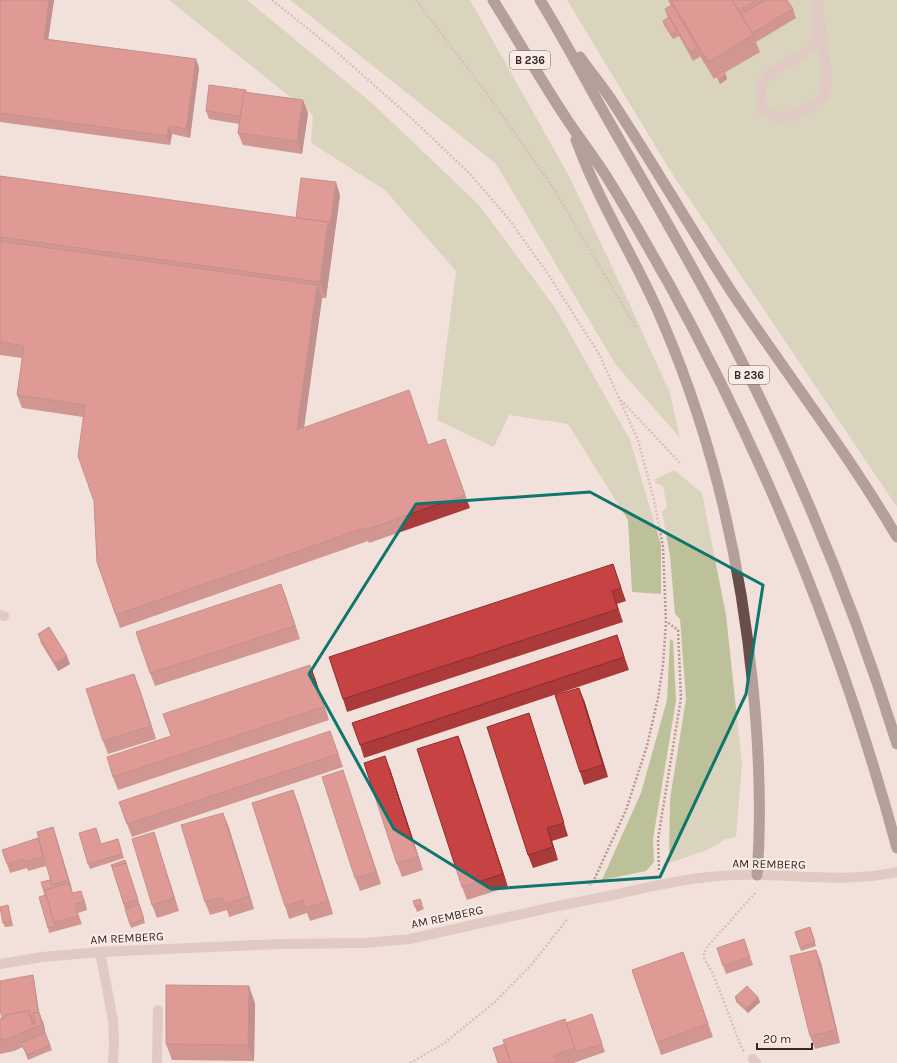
<svg xmlns="http://www.w3.org/2000/svg" width="897" height="1063" font-family="Karla,sans-serif">
  <style>
    .green { fill: #bdc19a }
    .lines { fill: none; stroke-linecap: round; stroke-linejoin: round }
    .path { stroke: #b69790; stroke-width: 2.5; stroke-dasharray: 2 2; stroke-linecap: butt }
    .service { stroke: #caaea6; stroke-width: 10 }
    .minor { stroke: #caaea6; stroke-width: 10 }
    .tertiary { stroke: #caaea6; stroke-width: 10 }
    .trunk { stroke: #684e4b; stroke-width: 11 }
    .tertiary-bridge { stroke: #caaea6; stroke-width: 10 }
    .wall { fill: #ab3a3a }
    .shaded-wall { fill: #8b2f2f }
    .building { fill: #c74343; stroke: #8b2f2f }
    .marked { fill: none; stroke: #0f766e; stroke-width: 3; stroke-linejoin: round }
    .labels { text-anchor: middle; dominant-baseline: central; stroke-width: 4; stroke-linejoin: round; paint-order: stroke }
    .shield { fill: #f9ece7; stroke: #706361; stroke-width: 1 }
    .shield-label { font-size: 11px; font-weight: bold; fill: #362827 }
    .street-label { font-size: 12px; fill: #362827; stroke: #f9ece7 }
  </style>
  <rect width="100%" height="100%" fill="#f2e1da"/>
  <path class="green" d="M169,0H247L372,103L479,205L556,309L630,440L661,545V594L632,592L628,520L568,424L509,415L494,447L437,420L456,271L385,190L311,143L313,115Z
    M290,0H470L569,176L630,305L670,393L680,438L616,365L496,164Z
    M567,0H897V507L671,172Z
    M674,470L702,493L726,615L742,764L736,837L726,839L707,850L669,863L670,799L686,699L680,619L675,614L670,556L662,512L667,507L663,486L655,483V479Z
    M670,639L673,641L676,701L653,839L654,862L646,871L602,880L641,793L667,700Z"/>
  <g class="lines">
    <path class="path" d="M272,0L332,48L409,116L469,173L508,218L548,274L599,354L638,440L654,500L663,547L666,622L663,665L658,698L647,746L626,810L594,880L589,886
      M416,0L488,95L554,189L636,328
      M621,400L681,464
      M659,870L658,839L681,698L678,630L667,622
      M744,1051L742,1049L719,989L712,972L704,958V953L707,947L756,892
      M410,1063L443,1044L495,1002L532,964L568,918"/>
    <path class="service" d="M817,0L827,78L825,94L814,104L795,115L776,118L764,111L760,99L761,87L770,73L798,57L815,45L819,17
      M0,615L4,616
      M753,1059L756,1063
      M157,1063L158,1010"/>
    <path class="minor" d="M100,952L113,1020L114,1043L113,1063"/>
    <path class="tertiary" d="M613,895C653,886 695,876 736,875C789,873 844,884 897,872
      M0,964L42,957L100,952L280,944L365,943L410,939L553,907"/>
    <path class="trunk" d="M493,0C518,40 542,82 568,121C582,142 598,162 611,184C631,216 649,249 668,282C766,460 844,652 897,848
      M540,0C565,40 586,82 610,123C653,199 698,274 737,352C801,477 855,609 897,744
      M580,57C591,73 604,88 614,104C654,165 691,229 731,291C786,373 847,452 897,537
      M576,140C582,155 587,169 594,183C616,231 644,276 664,325C713,440 741,562 753,687C759,750 762,812 757,875"/>
    <path class="tertiary-bridge" d="M553,907L613,895"/>
  </g>
  <path class="wall" d="M0,0H54L48,39L196,59L199,68L190,138L172,134L170,145L0,122Z
    M668,0H787L793,9L796,18L756,42L760,52L724,73L727,79L720,84L717,77L714,79L700,56H701L693,61L679,36L673,39L664,25L663,21L668,18L665,9L671,6Z
    M246,90L247,92L308,113L302,154L243,145L238,133L239,124L209,119L206,111Z
    M0,176L296,218L340,195L326,298H322L304,427L429,445L445,439L470,508L369,543L368,541L120,628L97,562L94,501L83,417L22,408L17,395L22,358L0,355Z
    M613,564L626,601L617,604L623,622L347,712L343,699Z
    M281,584L300,639L155,686L150,673Z
    M38,634L70,664L58,671L41,643Z
    M617,635L629,670L364,758L360,745Z
    M315,678L329,720L118,790L113,777L171,736Z
    M139,687L156,739L108,754L103,741Z
    M584,700L608,777L584,785L580,772Z
    M529,713L568,836L552,841L558,860L533,868L528,855Z
    M458,736L508,887L467,900L462,887Z
    M335,744L343,767L132,837L127,824Z
    M390,769L423,870L402,877L397,864Z
    M347,783L381,884L360,891L355,878Z
    M298,803L333,914L310,921L307,913L289,919L285,906Z
    M228,825L254,909L229,917L227,910L210,915L205,902Z
    M53,827L56,836L73,893L84,899L87,910L78,913L82,924L49,933L48,928L45,895L53,888L37,832Z
    M96,828L101,844L118,839L124,858L90,869L88,864Z
    M154,832L158,845L179,911L157,918L152,905Z
    M41,847L46,866L28,871L27,868L10,873L7,864Z
    M125,860L141,908V909L145,923L131,928L111,865Z
    M420,899L424,909L417,912L413,901Z
    M8,905L9,910L13,926L5,927L3,923Z
    M810,927L816,946L801,951L795,932Z
    M744,939L753,965L726,974L717,948Z
    M816,950L821,963L840,1043L815,1049L810,1036Z
    M683,952L713,1037L661,1055L632,970Z
    M34,979L39,1012L44,1025L46,1035L52,1050L28,1060L23,1047L14,1051L0,1054V1019L2,1018Z
    M735,997H758L760,1002L748,1013L736,1002Z
    M255,1003L254,1061L172,1060L166,1044Z
    M592,1014L605,1052L579,1061L574,1063H498L566,1023Z"/>
  <path class="shaded-wall" d="M49,0H54L47,47L44,39Z
    M196,59L199,68L190,138L186,129Z
    M726,75L727,79L720,84L719,79Z
    M303,100L308,113L302,154L297,141Z
    M169,126L172,134L170,145L167,136Z
    M336,182L340,195L326,298L320,282L328,222Z
    M317,285L322,298L302,442L297,430Z
    M281,584L286,597L300,639L295,626Z
    M67,656L70,664L58,671L55,663Z
    M310,665L315,678L329,720L324,707Z
    M134,674L139,687L156,739L151,726Z
    M579,688L584,700L608,777L603,765Z
    M529,713L533,726L568,836L564,823Z
    M458,736L463,749L508,887L503,874Z
    M385,756L390,769L423,870L418,857Z
    M343,770L347,783L381,884L376,872Z
    M293,790L298,803L333,914L328,901Z
    M223,813L228,825L254,909L249,896Z
    M53,827L56,836L72,889L68,880Z
    M547,828L552,841L558,860L553,847Z
    M154,832L158,845L179,911L174,898Z
    M38,838L41,847L46,866L43,857Z
    M81,891L84,899L87,910L84,902Z
    M8,905L9,910L13,926L11,921Z
    M816,950L821,963L840,1043L836,1030Z
    M33,975L34,979L41,1025L40,1021Z
    M249,986L255,1003L254,1061L248,1045Z
    M758,997L760,1002L748,1013L746,1009Z
    M29,1011L34,1024H32Z
    M39,1012L44,1025L46,1037L42,1024Z"/>
  <path class="building" d="M0,0H49L44,39L196,59L186,129L169,126L167,136L0,113Z
    M671,0H732L753,35L708,62Z
    M732,0H757L739,11Z
    M766,0H787L793,9L752,33L741,14Z
    M672,5L698,48L690,52L665,9Z
    M669,17L677,31L671,35L663,21Z
    M723,71L726,75L719,79L716,75Z
    M209,85L246,90V92H244L240,116L206,111Z
    M244,92L303,100L297,141L238,133Z
    M0,176L328,222L320,282L0,237Z
    M301,178L336,182L330,226L328,222L296,218Z
    M0,241L317,285L297,430L409,390L428,445L445,439L465,495L365,530L364,528L116,615L97,562L94,501L78,456L85,405L17,395L24,346L0,342Z
    M613,564L621,588L612,591L618,609L343,699L329,657Z
    M281,584L295,626L150,673L136,632Z
    M49,627L67,656L55,663L38,634Z
    M617,635L624,657L360,745L352,723Z
    M310,665L324,707L113,777L107,757L171,736L163,714Z
    M134,674L151,726L103,741L86,689Z
    M579,688L603,765L580,772L555,695Z
    M529,713L564,823L547,828L553,847L528,855L487,727Z
    M330,731L338,754L127,824L119,802Z
    M458,736L503,874L462,887L417,749Z
    M385,756L418,857L397,864L364,763Z
    M343,770L376,872L355,878L322,777Z
    M293,790L328,901L305,908L303,900L285,906L252,803Z
    M223,813L249,896L225,904L222,897L205,902L181,825Z
    M53,827L68,880L52,885L37,832Z
    M96,828L101,844L118,839L122,854L88,864L79,833Z
    M154,832L174,898L152,905L132,839Z
    M38,838L43,857L25,862L24,859L7,864L2,850Z
    M125,860L127,866L126,863L112,867L111,865Z
    M126,863L138,900L124,904L112,867Z
    M50,880L52,888L45,890L46,895H45L41,882Z
    M69,883L72,893L81,891L84,902L75,904L78,916L54,922L45,890Z
    M46,895L55,926L48,928L39,897Z
    M420,899L422,904L415,907L413,901Z
    M139,904L144,919L130,924L125,909Z
    M8,905L11,921L3,923L0,907Z
    M810,927L815,942L800,947L795,932Z
    M744,939L750,957L723,966L717,948Z
    M816,950L836,1030L810,1036L790,956Z
    M683,952L708,1024L657,1042L632,970Z
    M33,975L38,1012L33,1013L35,1024H33L32,1019L29,1011L5,1015V1018H2L0,1010V981Z
    M166,985L249,986L248,1045L166,1044Z
    M747,986L758,997L746,1009L735,997Z
    M29,1011L32,1024H35L33,1013L39,1012L42,1024L10,1038L0,1040V1019L5,1018V1015Z
    M592,1014L602,1044L576,1052L566,1023Z
    M565,1019L575,1048L554,1055L557,1063H511L503,1040Z
    M45,1033L50,1045L27,1055L21,1043Z
    M505,1044L511,1063H498L493,1048Z"/>
  <path d="M0 0H897V1063H0ZM590,492L763,585L746,694L660,877L491,889L394,829L309,674L416,504Z" fill="#f2e1da" fill-opacity=".55" fill-rule="evenodd"/>
  <path class="marked" d="M590,492L763,585L746,694L660,877L491,889L394,829L309,674L416,504Z"/>
  <g class="labels">
    <g class="shield">
      <rect x="510" y="51" width="40" height="18" rx="3"/>
      <rect x="729" y="366" width="40" height="18" rx="3"/>
    </g>
    <g class="shield-label">
      <text x="530" y="60">B 236</text>
      <text x="749" y="375">B 236</text>
    </g>
    <g class="street-label">
      <text transform="translate(769 864) rotate(1)">AM REMBERG</text>
      <text transform="translate(447 917) rotate(-12)">AM REMBERG</text>
      <text transform="translate(127 938) rotate(-3)">AM REMBERG</text>
    </g>
  </g>
  <path d="M757 1043v6h55v-6" fill="none" stroke="#362827" stroke-width="2"/>
  <text x="763" y="1043" font-size="12" fill="#362827" stroke="#f9ece7" stroke-width="3" paint-order="stroke">20 m</text>
</svg>
